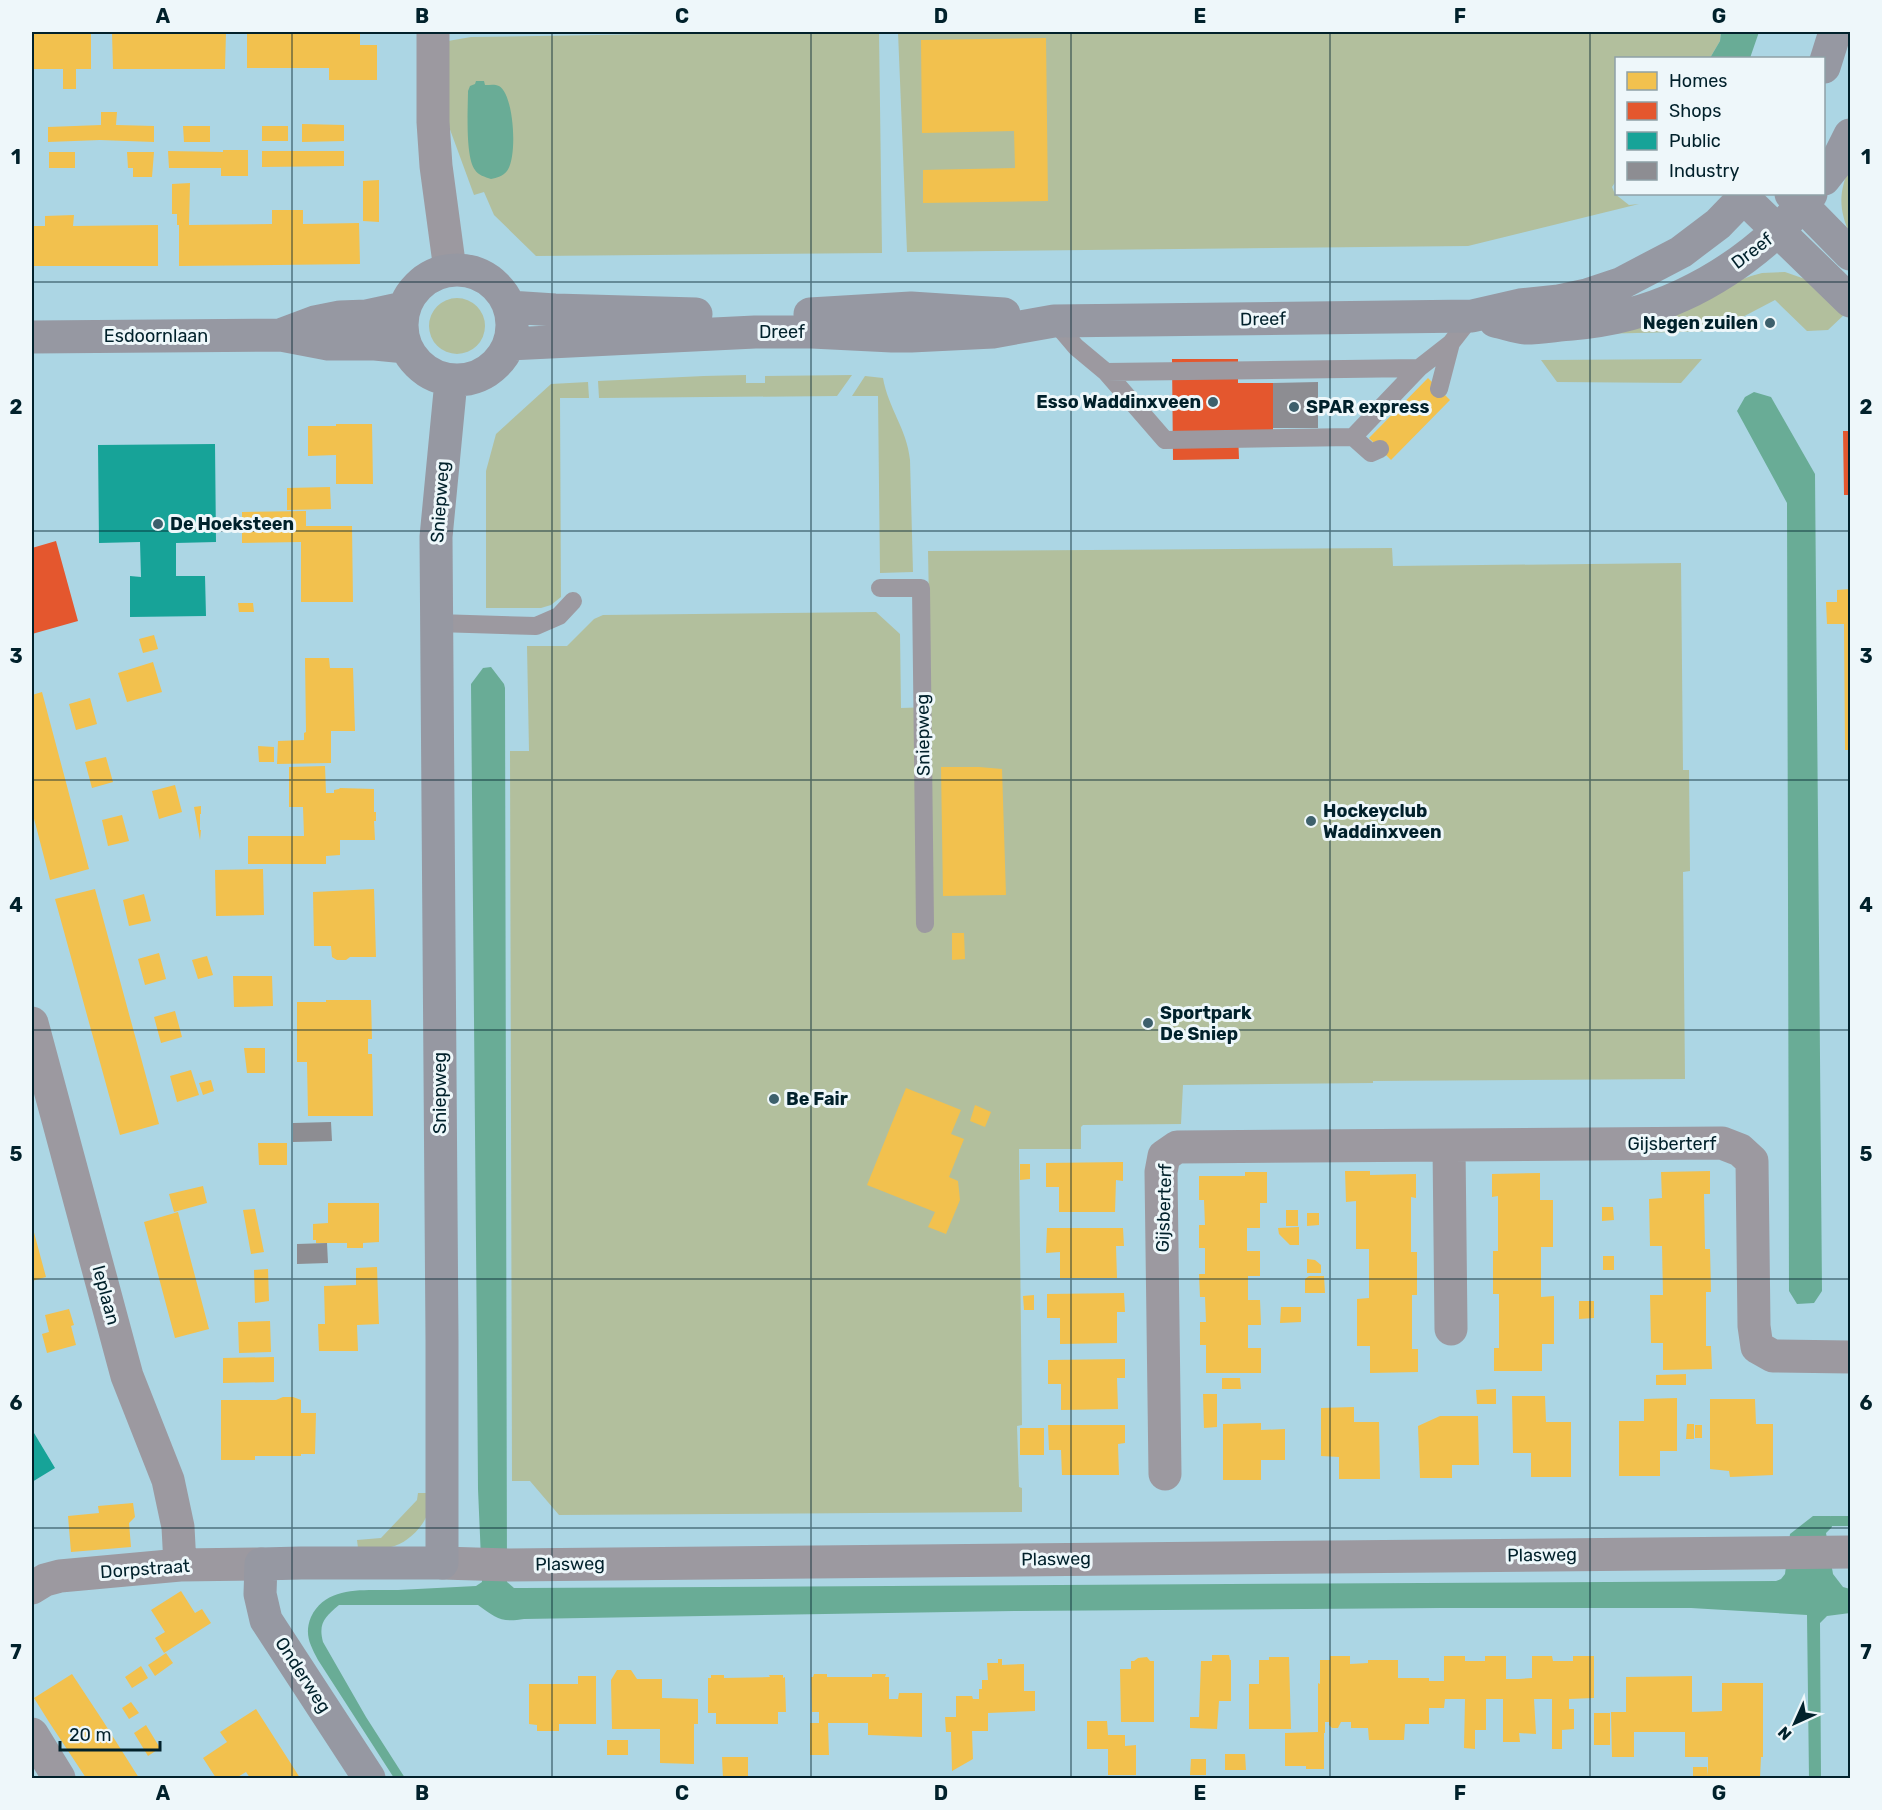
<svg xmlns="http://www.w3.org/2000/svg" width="1882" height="1810" font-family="Rubik,sans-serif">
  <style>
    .green { fill: #b2bf9d }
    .water { fill: #69ac96 }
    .homes { fill: #f2c14e }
    .shops { fill: #e4572e }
    .public { fill: #17a398 }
    .industry { fill: #8d8d92 }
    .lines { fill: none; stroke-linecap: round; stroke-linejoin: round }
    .stream { stroke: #69ac96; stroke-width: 10 }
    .lane { stroke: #9c99a0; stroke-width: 18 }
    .street { stroke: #9c99a0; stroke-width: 33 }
    .secondary { stroke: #9698a2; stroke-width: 33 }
    .grid { fill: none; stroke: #01212b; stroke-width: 1.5; stroke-opacity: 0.55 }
    .poi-dot { fill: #3d606c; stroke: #eef7fa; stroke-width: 2 }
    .labels { text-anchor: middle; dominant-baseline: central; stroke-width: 6; stroke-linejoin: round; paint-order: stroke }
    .street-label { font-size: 18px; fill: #01212b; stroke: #eef7fa }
    .poi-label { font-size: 18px; font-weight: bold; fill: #01212b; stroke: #eef7fa; text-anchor: start }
    .neatline { fill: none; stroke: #01212b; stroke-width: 2 }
    .grid-label { font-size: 20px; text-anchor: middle; font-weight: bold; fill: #01212b }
  </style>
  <rect width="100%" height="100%" fill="#acd6e4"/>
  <path class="green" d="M784,32H879L882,253L536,256L494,215L484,192L474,195L448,124V41L471,37Z
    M898,32H1721L1720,41L1710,58H1616V181L1612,187L1615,194L1629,205L1639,204L1468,246L907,252Z
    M1850,165V235C1838,207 1839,193 1850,165Z
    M1785,272L1805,279L1846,313L1828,330L1807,331L1775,300L1716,331L1597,334L1751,276L1762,273Z
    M429 326a28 28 0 1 1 56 0a28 28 0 1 1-56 0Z
    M1702,359L1681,383L1557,382L1541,360Z
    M746,375V383H765V376L852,375L837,396L599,398L598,381L704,376Z
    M865,376L883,378C888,408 907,429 910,460L913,572L880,573L878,396H852Z
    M588,382L589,398H560L561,597L551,605L541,608H486V471L496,434L551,384Z
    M1392,548L1393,566L1681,563L1683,770H1689L1690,871L1683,872L1685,1079L1373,1081V1083L1183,1085L1181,1124L1083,1125L1081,1127V1149H1019L1022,1425L1017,1426L1019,1487L1022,1488V1512L559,1515L530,1481H512L510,751H529L527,646H567L594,619L603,615L876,612L900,634L901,708L931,707L928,551Z
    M418,1493H429C429,1500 430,1507 428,1512C424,1527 406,1544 391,1547C380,1549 368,1548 358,1548L357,1540L381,1538L417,1500Z"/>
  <path class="water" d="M1721,32H1759L1750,58H1710L1720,41Z
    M476,81H484L485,85C490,85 495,84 499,86C514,94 518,157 507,171C503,176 497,178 491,179C485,177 478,175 475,170C465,157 468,108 468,91L470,86L475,84Z
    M1754,392L1771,397L1815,474L1822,1291L1814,1303L1797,1304L1789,1291L1787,503L1737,411L1745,397Z
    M491,667L504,684L505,688L507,1582L514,1588H522L1776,1581L1781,1579L1785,1574L1790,1534L1813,1516H1830L1832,1527L1826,1533L1833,1574L1843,1587L1850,1589V1613L1827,1616L1820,1623L1821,1778H1809L1807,1615L1691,1608H1440L1014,1611L524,1619C501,1623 496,1618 478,1605H339C325,1617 318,1623 323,1642L366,1717L405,1778H394L318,1660C310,1645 304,1634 311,1617C327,1584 367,1591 398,1590C424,1589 450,1587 476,1586L482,1582L478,1489L477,1354L471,684L483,668Z"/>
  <path class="homes" d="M32,32H91V69H76V89H63V69H32Z
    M112,32H226L225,69H113Z
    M247,32H360V45H377V80H329V68H247Z
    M1046,38L1048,201L923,203V170L1015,168L1014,131L922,133L921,40Z
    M101,112H117L116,125L154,126V142L100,140L48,142V127L101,125Z
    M302,124L344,125V141L302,142Z
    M183,126H210V142H184Z
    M262,126H288V141H262Z
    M223,150H248V176H221V168H169L168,151L223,152Z
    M262,151H344V166L262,167Z
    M49,152H75V168H49Z
    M127,152H154L152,177H133V168H128Z
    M379,180V222L363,221V181Z
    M190,183L189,225L272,224V210H303V224L359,223L360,264L179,266V225H177V214H172V184Z
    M74,215L73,226L158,225V266H32V226H45V216Z
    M1428,378L1450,400L1391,460L1369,438Z
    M336,424H372L373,484H336V455L308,456V426H336Z
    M330,487L331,509L287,510V488Z
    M306,511V526H352L353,602H301V542L242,543V512Z
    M1850,589V750H1845L1844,624H1827L1826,602H1837V590Z
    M238,603H253L254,612H239Z
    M154,635L158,649L143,653L139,639Z
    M305,658H329L330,668H353L355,731H331V763L277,764L278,741L304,740V733L306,732Z
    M153,662L162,692L127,702L118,673Z
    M42,692L89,869L50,880L32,811V695Z
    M90,698L97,724L76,730L69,704Z
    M258,746L274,747V762H259Z
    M106,757L113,782L92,788L85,762Z
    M325,766L326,793H334V790L339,789L340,788L374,789V812H376V821H374L375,840H340V855L326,856V864H248V836H304L303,807H289V767Z
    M941,767H979L1002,769L1006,895L943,896Z
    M175,785L182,812L159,819L152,791Z
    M201,806V814H200V830H201L200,840L194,807Z
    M122,815L129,841L108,846L102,820Z
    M263,869L264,915L216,916L215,870Z
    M95,889L159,1124L120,1135L55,899Z
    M374,889L376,957H350L346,960H337L332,957L331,946H314L313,892Z
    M144,894L151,921L129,926L123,900Z
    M952,933H964L965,959L952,960Z
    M159,953L166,979L145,985L138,959Z
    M207,956L213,975L198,979L192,960Z
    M233,976H272L273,1006L234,1007Z
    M326,1000H371L372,1039H368V1054H372L373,1116H308L307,1062H297V1002H326Z
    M175,1011L182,1037L161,1043L154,1017Z
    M244,1048H265V1073H247Z
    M191,1070L199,1095L177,1102L170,1076Z
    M211,1080L214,1091L203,1095L199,1083Z
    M906,1088L961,1110L951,1134L964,1139L949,1177L958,1181L960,1200L946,1234L928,1227L935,1212L867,1185Z
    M975,1105L991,1112L985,1127L970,1121Z
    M258,1143H287V1165H259Z
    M1123,1162V1181L1116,1180L1115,1212H1059V1187H1046V1163Z
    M1020,1164H1030V1179L1020,1180Z
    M1345,1171H1370V1175L1416,1174V1198L1411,1197V1252H1417V1295H1412V1349H1418V1372L1370,1373V1346H1357V1299L1369,1298V1249H1356V1201L1346,1202Z
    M1710,1171V1194H1704L1705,1249H1710L1711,1292H1706V1346H1711L1712,1369L1663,1370V1343H1651L1650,1295H1663L1662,1246H1650L1649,1199L1662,1198L1661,1172Z
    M1245,1172H1267V1203H1260V1228H1247V1251H1260V1276H1248V1300H1260L1261,1325H1248V1348H1261V1373H1206V1345H1200V1322H1206L1205,1297H1200L1199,1274H1205V1248H1199V1225H1205L1204,1200H1199V1176H1245Z
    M1540,1173V1200H1553V1247H1541V1297L1554,1296V1344H1542V1371H1494V1348H1499V1294H1493V1251H1498V1196L1492,1197V1174Z
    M203,1186L207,1203L174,1212L169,1194Z
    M328,1203H379V1242L363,1243V1248H347V1243H316V1240H313V1224L328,1223Z
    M1602,1207H1613L1614,1220L1602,1221Z
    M255,1209L264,1252L251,1254L243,1210Z
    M1286,1210H1298V1226H1286Z
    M178,1212L209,1329L175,1338L144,1222Z
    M1307,1213H1319V1225L1307,1226Z
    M32,1225L46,1277L32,1281Z
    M1299,1227V1245H1290L1279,1234L1278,1228Z
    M1047,1228H1123L1124,1246H1116L1117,1278H1060V1252L1046,1253Z
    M1603,1256H1614V1270H1603Z
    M1307,1259L1315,1260L1321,1265V1273H1307Z
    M377,1267L379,1324L357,1325L358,1351H319L318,1324H325L324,1286L356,1285V1268Z
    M268,1269L269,1301L255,1303L254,1270Z
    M1309,1276H1324L1325,1293H1305V1279Z
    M1124,1293L1125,1312H1117V1343L1060,1344V1318H1047V1294Z
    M1034,1295V1310H1024L1023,1296Z
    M1579,1301H1594V1318L1579,1319Z
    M1281,1307H1301V1322L1280,1323Z
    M69,1309L74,1325L71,1326L76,1345L47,1353L42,1334L49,1332L45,1315Z
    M270,1321L271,1352L239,1353L238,1322Z
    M274,1357V1382L223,1383V1358Z
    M1125,1359V1378H1117L1118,1409L1061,1410V1384H1048V1360Z
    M1686,1374V1385H1656V1375Z
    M1222,1378H1240L1241,1389H1222Z
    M1496,1389V1404H1477L1476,1390Z
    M1203,1394H1217V1427L1204,1428Z
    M1512,1396H1545L1546,1422H1571V1477H1531V1453H1513Z
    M283,1397H293L301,1400V1413H316L315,1454H301V1456H255V1460H221V1400H276Z
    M1677,1398V1451H1660V1476H1619V1421H1644V1399Z
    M1710,1399H1755L1756,1424H1773V1475L1730,1477L1729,1471L1710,1469Z
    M1354,1407V1422H1379L1380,1479H1339V1457L1321,1456V1408Z
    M1440,1416H1478L1479,1465H1452V1478H1420L1418,1426Z
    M1261,1423V1430L1285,1429V1460H1261V1480H1223V1424Z
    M1687,1424H1694V1439H1686Z
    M1048,1425H1125V1443L1118,1444L1119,1475H1062L1061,1450H1049Z
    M1695,1425H1702V1438H1695Z
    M1020,1428H1044V1455H1020Z
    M133,1503L135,1517L129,1523L131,1547L71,1552L68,1516L99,1513L98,1506Z
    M181,1591L195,1613L202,1609L211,1623L164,1653L155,1638L165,1632L151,1610Z
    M166,1653L173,1663L155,1676L148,1665Z
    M1212,1655H1229L1230,1660H1231V1701H1219L1217,1729L1190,1728V1717H1199L1201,1661H1212Z
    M1330,1656H1350V1664L1368,1663V1660H1398V1678H1429V1681H1444V1656H1465V1661H1485V1656H1506V1679H1519L1532,1678V1656H1552L1553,1661H1573V1656H1594V1698L1569,1699V1709H1574V1729L1562,1730V1749H1552V1699H1534L1536,1734L1519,1733L1520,1742H1503V1699H1486V1730H1475V1749L1464,1748L1465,1699H1445L1444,1708H1429V1724H1405L1404,1740H1369L1368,1728H1351V1722H1341L1338,1728H1332L1329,1725V1722H1325V1733H1324V1769H1306V1766H1285V1733L1318,1732V1683L1320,1684V1660H1330Z
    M1147,1657L1150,1661H1154V1722H1121L1120,1669H1131V1661H1134L1138,1658Z
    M1269,1657H1289L1291,1729H1249V1684H1259V1660H1269Z
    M998,1659H1002V1665L1024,1664V1691H1035V1711L988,1713V1731H972L973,1759L952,1771L951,1732H946L945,1717H956V1696H972L973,1699H979V1689H982V1680H988L987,1663H998Z
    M141,1666L148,1678L132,1688L125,1677Z
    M617,1670H631L637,1679H662V1698L698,1699V1724H694V1764L660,1763V1729H612L611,1680Z
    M72,1674L103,1721L139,1778H86L49,1722L34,1698Z
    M814,1674H827V1677H872V1674H886L885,1677H889V1699H898L899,1693H922V1737L868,1735V1723H828L829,1755H810V1723H819V1712H812L811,1677H813Z
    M711,1675H724V1678L770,1677L769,1675H783V1678L785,1677L786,1712H778V1724H716V1713H708V1678H711Z
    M578,1676H596V1724H559V1731H537V1725L529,1724V1684H578Z
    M1692,1676V1712L1722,1711V1683H1763V1757H1761L1760,1778H1693V1767H1707L1708,1775V1757H1685V1732H1634V1757H1612L1611,1712H1626V1677Z
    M131,1702L139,1713L129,1719L122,1708Z
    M256,1709L288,1759L300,1778H250L246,1772L236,1778H216L203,1758L227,1742L220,1732Z
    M1594,1713H1610V1745H1594Z
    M1087,1721H1107L1108,1735H1125V1746L1136,1745V1775H1108V1749H1087Z
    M146,1725L160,1748L148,1756L134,1733Z
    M607,1740H628V1755H607Z
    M1225,1754H1245L1246,1770H1225Z
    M722,1757H748V1778H723Z
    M1191,1759H1206V1775H1190Z"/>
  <path class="shops" d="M1172,359H1238V383H1273V433H1238L1239,459L1173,460Z
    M1843,431H1850V495H1844Z
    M56,541L78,621L32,634V548Z"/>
  <path class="public" d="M215,444L216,542L176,543V576H205L206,616L130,617V576L141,577L140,542L99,543L98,445Z
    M34,1433L55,1468L32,1482V1435Z"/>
  <path class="industry" d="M1318,382V428H1273V383Z
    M331,1122L332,1141L293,1142V1123Z
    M327,1243L328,1263L297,1264V1244Z"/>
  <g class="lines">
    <path class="stream" d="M1831,1521H1850"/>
    <path class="lane" d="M1054,321L1076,347L1106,372L1419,368L1451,343L1472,316
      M1106,372L1165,440L1353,437L1419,368
      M1439,389L1451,343
      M1353,437L1371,453L1380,449
      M880,588H921L925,924
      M437,623L536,626L559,616L573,601"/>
    <path class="street" d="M433,32V122L436,166L450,270
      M32,1023L127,1376L168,1480L178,1527L180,1565
      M1449,1146L1451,1329
      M1165,1474L1161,1172L1164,1156L1177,1147L1722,1143L1740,1150L1752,1161L1754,1326L1757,1347L1773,1356L1850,1357
      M442,1563L509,1565L1850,1552
      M32,1588L45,1580L60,1576L180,1565L261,1564
      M32,1734L59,1778"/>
    <path class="secondary" d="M1824,67L1835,32
      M1824,179L1835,165L1850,135
      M1791,194L1850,254
      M1743,197L1850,301
      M402 325a55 55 0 1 1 110 0a55 55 0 1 1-110 0Z
      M509,307L555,310L696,314
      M810,314L911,308L1004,314
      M1495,321C1505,323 1516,327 1526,328C1541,328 1557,325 1572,324C1650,318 1720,284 1777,231C1790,220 1800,206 1811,194
      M283,334L315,322L340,317L367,316L404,308
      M32,337L281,335L328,344H375L406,347
      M509,344L755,332H812L892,336H911L993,332L1054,321L1472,316L1520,305L1559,301L1587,295L1620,284L1681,252L1718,224L1747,194
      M369,1778L266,1620L260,1594L261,1564L301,1563H442V1340L436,537L451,381"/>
  </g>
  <path class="grid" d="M292,32V1778M552,32V1778M811,32V1778M1071,32V1778M1330,32V1778M1590,32V1778M32,282H1850M32,531H1850M32,780H1850M32,1030H1850M32,1279H1850M32,1528H1850"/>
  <g class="poi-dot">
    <circle cx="1770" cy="323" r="6"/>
    <circle cx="1213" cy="402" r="6"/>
    <circle cx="1294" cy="407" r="6"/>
    <circle cx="158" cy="524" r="6"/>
    <circle cx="1311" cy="821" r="6"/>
    <circle cx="1148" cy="1023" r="6"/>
    <circle cx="774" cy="1099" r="6"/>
  </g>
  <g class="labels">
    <g class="street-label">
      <text transform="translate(1752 251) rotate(-37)">Dreef</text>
      <text transform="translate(1263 319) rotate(-1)">Dreef</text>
      <text x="782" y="332">Dreef</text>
      <text x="156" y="336">Esdoornlaan</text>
      <text transform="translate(440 502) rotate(-86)">Sniepweg</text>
      <text transform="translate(923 735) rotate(-91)">Sniepweg</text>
      <text transform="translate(440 1093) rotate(-90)">Sniepweg</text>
      <text x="1672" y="1144">Gijsberterf</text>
      <text transform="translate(1164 1208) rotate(-88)">Gijsberterf</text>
      <text transform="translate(106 1295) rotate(75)">Ieplaan</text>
      <text transform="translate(1542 1555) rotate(-1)">Plasweg</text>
      <text transform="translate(1056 1559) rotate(-1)">Plasweg</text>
      <text transform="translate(570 1564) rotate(-1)">Plasweg</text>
      <text transform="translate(145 1569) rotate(-4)">Dorpstraat</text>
      <text transform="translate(303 1675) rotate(57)">Onderweg</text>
    </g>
    <g class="poi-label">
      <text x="1758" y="323" text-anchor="end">Negen zuilen</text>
      <text x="1201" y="402" text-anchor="end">Esso Waddinxveen</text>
      <text x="1306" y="407">SPAR express</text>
      <text x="170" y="524">De Hoeksteen</text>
      <text x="1323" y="811">Hockeyclub<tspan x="1323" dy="21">Waddinxveen</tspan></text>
      <text x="1160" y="1013">Sportpark<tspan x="1160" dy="21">De Sniep</tspan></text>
      <text x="786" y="1099">Be Fair</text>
    </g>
  </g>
  <rect width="1882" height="1810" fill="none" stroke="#eef7fa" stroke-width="66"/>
  <rect x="1615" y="57" width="210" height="138" fill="#eef7fa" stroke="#8fa1a7" stroke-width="1.5"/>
  <rect x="1627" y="72" width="30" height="18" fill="#f2c14e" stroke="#8fa1a7" stroke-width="1.5"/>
  <text x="1669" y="87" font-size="18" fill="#01212b">Homes</text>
  <rect x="1627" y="102" width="30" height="18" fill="#e4572e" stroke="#8fa1a7" stroke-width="1.5"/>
  <text x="1669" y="117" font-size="18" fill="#01212b">Shops</text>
  <rect x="1627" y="132" width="30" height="18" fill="#17a398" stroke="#8fa1a7" stroke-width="1.5"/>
  <text x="1669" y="147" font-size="18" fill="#01212b">Public</text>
  <rect x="1627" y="162" width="30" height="18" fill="#8d8d92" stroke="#8fa1a7" stroke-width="1.5"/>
  <text x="1669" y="177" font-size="18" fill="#01212b">Industry</text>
  <g transform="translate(1795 1723) rotate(225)" stroke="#eef7fa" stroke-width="4.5" paint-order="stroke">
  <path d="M0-4.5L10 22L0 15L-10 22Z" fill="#01212b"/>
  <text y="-9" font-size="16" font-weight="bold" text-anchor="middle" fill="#01212b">N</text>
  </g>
  <path d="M60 1741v9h100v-9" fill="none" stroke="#01212b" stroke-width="3"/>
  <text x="69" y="1741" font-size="18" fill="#01212b" stroke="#eef7fa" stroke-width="4.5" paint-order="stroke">20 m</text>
  <rect x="33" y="33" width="1816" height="1744" class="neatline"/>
  <g class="grid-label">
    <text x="163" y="23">A</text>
    <text x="422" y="23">B</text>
    <text x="682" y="23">C</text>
    <text x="941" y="23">D</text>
    <text x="1200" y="23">E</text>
    <text x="1460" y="23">F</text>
    <text x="1719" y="23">G</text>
    <text x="16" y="164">1</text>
    <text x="1866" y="164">1</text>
    <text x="16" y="414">2</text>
    <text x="1866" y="414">2</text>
    <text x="16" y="663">3</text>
    <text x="1866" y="663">3</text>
    <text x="16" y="912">4</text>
    <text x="1866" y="912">4</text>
    <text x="16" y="1161">5</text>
    <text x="1866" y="1161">5</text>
    <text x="16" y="1410">6</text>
    <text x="1866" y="1410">6</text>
    <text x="16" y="1659">7</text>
    <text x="1866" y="1659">7</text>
    <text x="163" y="1800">A</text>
    <text x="422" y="1800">B</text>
    <text x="682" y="1800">C</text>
    <text x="941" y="1800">D</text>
    <text x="1200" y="1800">E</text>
    <text x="1460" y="1800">F</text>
    <text x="1719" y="1800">G</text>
  </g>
</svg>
